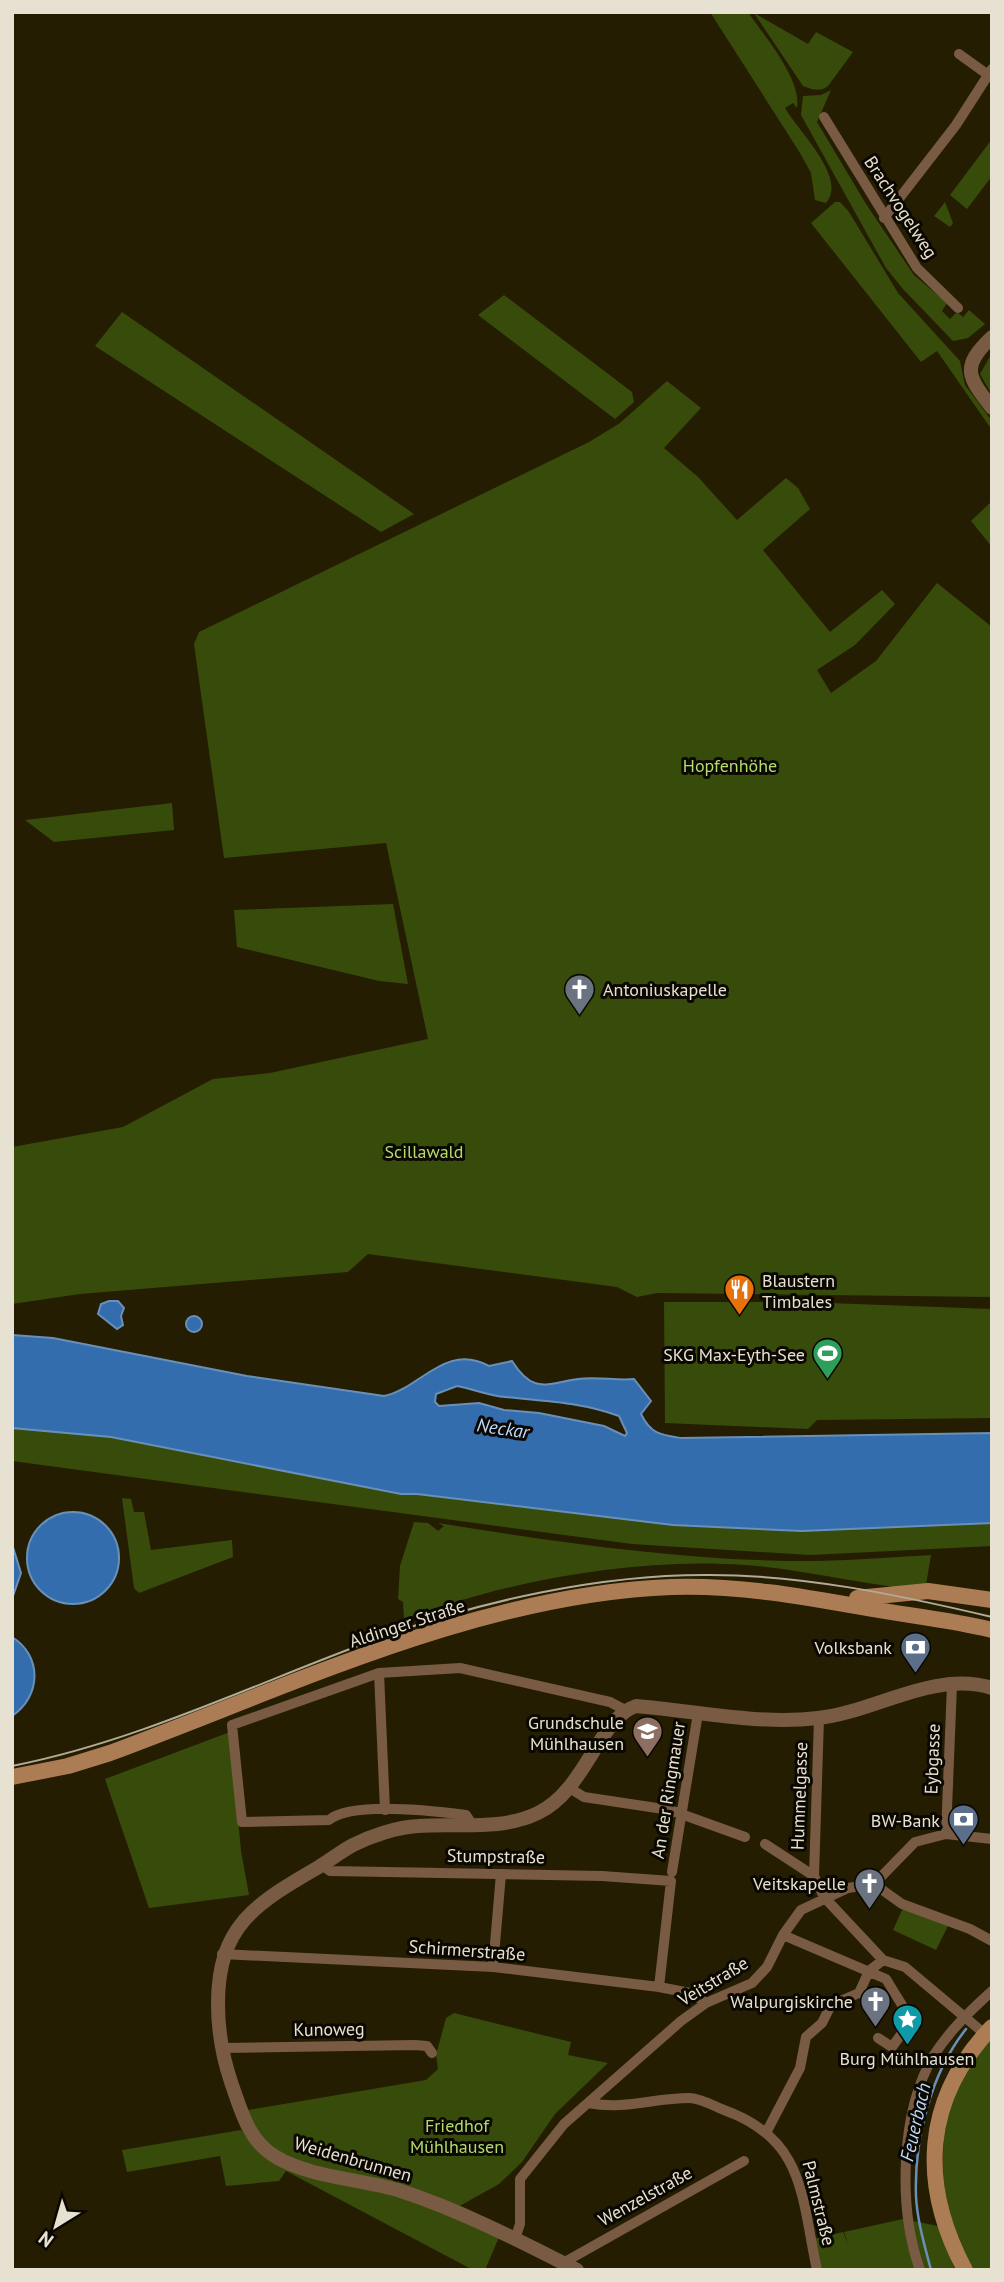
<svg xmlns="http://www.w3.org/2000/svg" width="1004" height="2282" font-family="'PT Sans',sans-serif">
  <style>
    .green { fill: #374c0b }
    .water { fill: #346dad; stroke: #6990b8; stroke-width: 2; fill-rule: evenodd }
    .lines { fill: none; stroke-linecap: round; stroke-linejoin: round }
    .stream { stroke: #6990b8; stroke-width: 2.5 }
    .minor { stroke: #785b42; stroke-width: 10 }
    .tertiary { stroke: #785b42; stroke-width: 14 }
    .secondary { stroke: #ac7d55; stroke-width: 16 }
    .tram { stroke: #b0aa97; stroke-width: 2 }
    .labels { text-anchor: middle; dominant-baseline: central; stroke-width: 6; stroke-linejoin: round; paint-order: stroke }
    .street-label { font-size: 18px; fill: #e6e1d1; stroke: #0b0801 }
    .park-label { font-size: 18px; fill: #b2dd6c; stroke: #0b0801 }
    .poi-label { font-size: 18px; fill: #e6e1d1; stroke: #0b0801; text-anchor: end }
    .water-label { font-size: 19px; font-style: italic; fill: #bcdafe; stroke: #0b0801 }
  </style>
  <rect width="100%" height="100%" fill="#251d02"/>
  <path class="green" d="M710,12H748C764,36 802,79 797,108L793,103L785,108C798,131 848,178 826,203L815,200L811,173L800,153Z
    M754,13L808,44L816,32L853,52L828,86C820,92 813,90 803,86Z
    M831,90L817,122L866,204L914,275L947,303L942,311L950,319L957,312L963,317L969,310L985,324L968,338L953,341L903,289L886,268L801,115L803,96L821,95Z
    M992,139V176L967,209L950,195Z
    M835,202H840L849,212L898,293L960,361L965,385L992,421V430L937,351L921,362L811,223Z
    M945,202L953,223L950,227L934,216Z
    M504,295L632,392L634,402L615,419L478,315Z
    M122,312L414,514L381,532L95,346Z
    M992,353V395L980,374Z
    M667,381L701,408L664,448L698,477L737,520L786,478L798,488L810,509L763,550L830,632L882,590L895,604L855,645L817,670L831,693L876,661L937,583L992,627V1297L657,1293L637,1297L617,1287L368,1254L348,1272L80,1294L12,1304V1147L123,1127L213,1079L270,1073L428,1039L386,843L224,858L194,644L199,632L589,442L620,423Z
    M992,501V547L971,521Z
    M172,803L174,830L54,842L25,820Z
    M393,904L408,984L379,981L237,947L234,910Z
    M664,1302H801L992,1309V1418L817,1420L808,1429L665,1423Z
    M12,1428L111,1437L401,1494H417L673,1525L802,1531L992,1523V1546L810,1555L632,1544L12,1461Z
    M122,1498L131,1499L134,1512H144L151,1550L232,1540L233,1557L139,1593L134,1588Z
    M414,1522L428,1523L438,1531L444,1526L438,1523C563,1543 692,1562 819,1561C856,1560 893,1557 931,1555L926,1585L914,1589C857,1584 802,1569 745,1565C635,1557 507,1581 404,1619L403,1602L398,1599L400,1566Z
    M230,1732L241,1851L249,1895L149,1908L105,1779Z
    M903,1908L948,1926L936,1950L893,1930Z
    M454,2013L571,2042L568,2055L608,2063L555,2114L522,2162L499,2184L456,2208L392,2183L288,2159L267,2144L255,2128L248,2110L426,2080L438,2069L436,2055L446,2018Z
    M992,2036V2270H974C945,2221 936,2170 948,2115C951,2100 955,2081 964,2069C972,2058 983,2047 992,2036Z
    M241,2130C277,2182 335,2174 389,2193C426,2205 464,2220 499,2237L485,2270H473L286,2171L279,2181L226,2186L220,2156L127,2172L122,2150Z
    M903,2219L938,2226L955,2270H821L814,2239L843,2232L848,2244L844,2232Z"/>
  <path class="water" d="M109,1301H118L124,1308L121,1316L123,1325L117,1329L98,1314L101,1304Z
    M186 1324a8 8 0 1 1 16 0a8 8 0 1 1-16 0Z
    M12,1335L53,1338L247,1376L384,1396C420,1389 445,1342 489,1366L512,1361C533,1394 545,1384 578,1379C597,1376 616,1381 634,1379L651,1401L641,1414C651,1434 660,1435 681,1438L992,1433V1523L802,1531L673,1525L417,1494H401L111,1437L12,1428ZM457,1386C473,1389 490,1396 505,1397C544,1401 581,1402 619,1416L627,1433L625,1436L604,1426L539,1413L504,1410L479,1403L439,1406L435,1402L436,1394Z
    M27 1558a46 46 0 1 1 92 0a46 46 0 1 1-92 0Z
    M12,1544L21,1573L12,1599Z
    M12,1637C43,1656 41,1697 12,1716Z"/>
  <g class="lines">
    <path class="stream" d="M931,2270C925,2247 917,2220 916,2196C914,2139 931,2073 966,2029"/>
    <path class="minor" d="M959,54L991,77
      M824,117L917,268L958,308
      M884,218L956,125L992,69
      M379,1673L385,1810
      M571,1789L584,1797L670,1810L745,1837
      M472,1824L466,1815C435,1811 352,1801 329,1820L242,1822L232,1725L379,1673L460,1668L610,1702L625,1710
      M946,1834L952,1685
      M765,1844L814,1876L824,1897L883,1960L905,1967L985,2034
      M322,1865L330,1871L602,1876L671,1881L659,1987
      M672,1872L698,1713
      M814,1876L819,1718
      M874,1884L902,1904L970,1929L992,1941
      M783,1935L886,1979L902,2005L908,2025L892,2047L878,2038
      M222,1954L493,1967L659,1987L690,1993L706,2003
      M493,1967L501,1874
      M224,2048L415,2045L427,2046L432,2053
      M588,2103C625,2110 653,2098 689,2098C700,2098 714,2106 724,2110C805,2139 801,2196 817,2270
      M767,2131L800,2068L806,2037L822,2023L831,2005L859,1993L869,1971L883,1960
      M515,2239L520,2224V2179L564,2124L681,2021L706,2003L752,1983L767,1967L783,1935L801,1910L848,1888L874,1884L915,1842L946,1834L992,1839
      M563,2263L744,2161
      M920,2270C898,2208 900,2112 934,2055C950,2030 971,2010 992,1991"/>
    <path class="tertiary" d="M992,337C960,367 968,377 992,408
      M577,2270C520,2241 460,2210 398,2190C361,2179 309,2177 276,2157C248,2141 241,2110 231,2082C223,2058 218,2029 218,2004C218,1926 255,1904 317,1868C329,1861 340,1852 353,1845C371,1836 397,1827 418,1826C458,1823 501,1831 538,1813C586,1790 598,1719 636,1706C696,1711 758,1725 818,1718C875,1712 934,1670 992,1688"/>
    <path class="secondary" d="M857,1598L928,1591L992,1600
      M12,1777L68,1766L110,1753C289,1687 479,1594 672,1587C741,1585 805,1597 872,1609C912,1616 952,1620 992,1630
      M965,2270C919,2184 923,2099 992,2027"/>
    <path class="tram" d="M12,1766C140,1741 260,1681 382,1637C481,1601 599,1575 704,1575C800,1574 899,1595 992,1617"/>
  </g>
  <defs>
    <symbol id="church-pin" viewBox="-11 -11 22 30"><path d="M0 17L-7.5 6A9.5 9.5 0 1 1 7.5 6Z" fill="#6b7280" stroke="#0b0801"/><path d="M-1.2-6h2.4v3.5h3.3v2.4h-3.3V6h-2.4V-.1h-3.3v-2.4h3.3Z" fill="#fff"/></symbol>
    <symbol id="restaurant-pin" viewBox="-11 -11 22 30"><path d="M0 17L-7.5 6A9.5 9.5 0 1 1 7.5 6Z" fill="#e8710a" stroke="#0b0801"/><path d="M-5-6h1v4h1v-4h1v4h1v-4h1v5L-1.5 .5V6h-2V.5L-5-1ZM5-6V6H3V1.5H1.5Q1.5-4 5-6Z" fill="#fff"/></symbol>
    <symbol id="stadium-pin" viewBox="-11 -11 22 30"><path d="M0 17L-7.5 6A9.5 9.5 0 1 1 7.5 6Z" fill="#2e9e5b" stroke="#0b0801"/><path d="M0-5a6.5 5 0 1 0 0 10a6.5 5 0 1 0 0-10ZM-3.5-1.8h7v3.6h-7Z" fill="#fff"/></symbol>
    <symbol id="bank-pin" viewBox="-11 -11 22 30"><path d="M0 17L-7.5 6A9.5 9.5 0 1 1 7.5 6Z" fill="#5c6f8a" stroke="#0b0801"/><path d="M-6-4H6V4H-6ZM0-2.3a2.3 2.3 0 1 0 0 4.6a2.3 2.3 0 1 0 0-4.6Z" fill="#fff"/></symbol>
    <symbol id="school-pin" viewBox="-11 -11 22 30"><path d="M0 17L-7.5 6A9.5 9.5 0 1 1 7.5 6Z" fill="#8d6e63" stroke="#0b0801"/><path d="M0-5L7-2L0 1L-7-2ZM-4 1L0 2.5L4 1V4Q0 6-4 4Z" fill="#fff"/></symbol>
    <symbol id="sight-pin" viewBox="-11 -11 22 30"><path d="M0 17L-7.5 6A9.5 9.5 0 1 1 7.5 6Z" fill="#0f9aa8" stroke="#0b0801"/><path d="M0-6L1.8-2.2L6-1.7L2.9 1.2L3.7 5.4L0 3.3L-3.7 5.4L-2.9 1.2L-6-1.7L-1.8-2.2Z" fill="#fff"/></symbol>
  </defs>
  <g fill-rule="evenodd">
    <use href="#church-pin" x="562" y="972" width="35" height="47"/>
    <use href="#restaurant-pin" x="722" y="1272" width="35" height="47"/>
    <use href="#stadium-pin" x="810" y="1336" width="35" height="47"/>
    <use href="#bank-pin" x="898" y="1630" width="35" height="47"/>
    <use href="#school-pin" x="630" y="1714" width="35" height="47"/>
    <use href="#bank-pin" x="946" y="1802" width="35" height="47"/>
    <use href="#church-pin" x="852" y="1866" width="35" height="47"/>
    <use href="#church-pin" x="858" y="1984" width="35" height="47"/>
    <use href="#sight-pin" x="890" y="2002" width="35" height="47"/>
  </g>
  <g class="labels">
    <g class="street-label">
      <text transform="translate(901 207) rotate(57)">Brachvogelweg</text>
      <text transform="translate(407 1623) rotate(-18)">Aldinger Straße</text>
      <text transform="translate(932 1759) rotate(-88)">Eybgasse</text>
      <text transform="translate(668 1790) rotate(-81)">An der Ringmauer</text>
      <text transform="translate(799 1796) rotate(-88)">Hummelgasse</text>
      <text transform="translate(496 1856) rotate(1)">Stumpstraße</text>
      <text transform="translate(467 1950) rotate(4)">Schirmerstraße</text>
      <text transform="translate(713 1981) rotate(-31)">Veitstraße</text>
      <text transform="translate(329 2029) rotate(-1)">Kunoweg</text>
      <text transform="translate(353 2159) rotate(16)">Weidenbrunnen</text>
      <text transform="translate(645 2196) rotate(-29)">Wenzelstraße</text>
      <text transform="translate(819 2203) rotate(76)">Palmstraße</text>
    </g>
    <g class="park-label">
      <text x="730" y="765">Hopfenhöhe</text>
      <text x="424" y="1151">Scillawald</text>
      <text x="457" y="2125">Friedhof<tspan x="457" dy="21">Mühlhausen</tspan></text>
    </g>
    <g class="poi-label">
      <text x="603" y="989" text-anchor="start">Antoniuskapelle</text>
      <text x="762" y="1280" text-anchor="start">Blaustern<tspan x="762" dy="21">Timbales</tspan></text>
      <text x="805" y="1354">SKG Max-Eyth-See</text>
      <text x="892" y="1647">Volksbank</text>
      <text x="624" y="1722">Grundschule<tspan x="624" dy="21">Mühlhausen</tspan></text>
      <text x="940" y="1820">BW-Bank</text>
      <text x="846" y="1883">Veitskapelle</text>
      <text x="853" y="2001">Walpurgiskirche</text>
      <text x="907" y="2058" text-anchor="middle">Burg Mühlhausen</text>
    </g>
    <g class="water-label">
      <text transform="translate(503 1428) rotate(8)">Neckar</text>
      <text transform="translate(915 2122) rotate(-77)">Feuerbach</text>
    </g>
  </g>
  <rect width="1004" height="2282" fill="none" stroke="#e6e1d1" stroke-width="28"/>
  <g transform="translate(56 2226) rotate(217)" stroke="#0b0801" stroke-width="5" paint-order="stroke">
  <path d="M0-5L12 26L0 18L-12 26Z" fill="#e6e1d1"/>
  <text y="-10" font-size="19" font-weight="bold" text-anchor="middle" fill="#e6e1d1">N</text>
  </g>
</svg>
